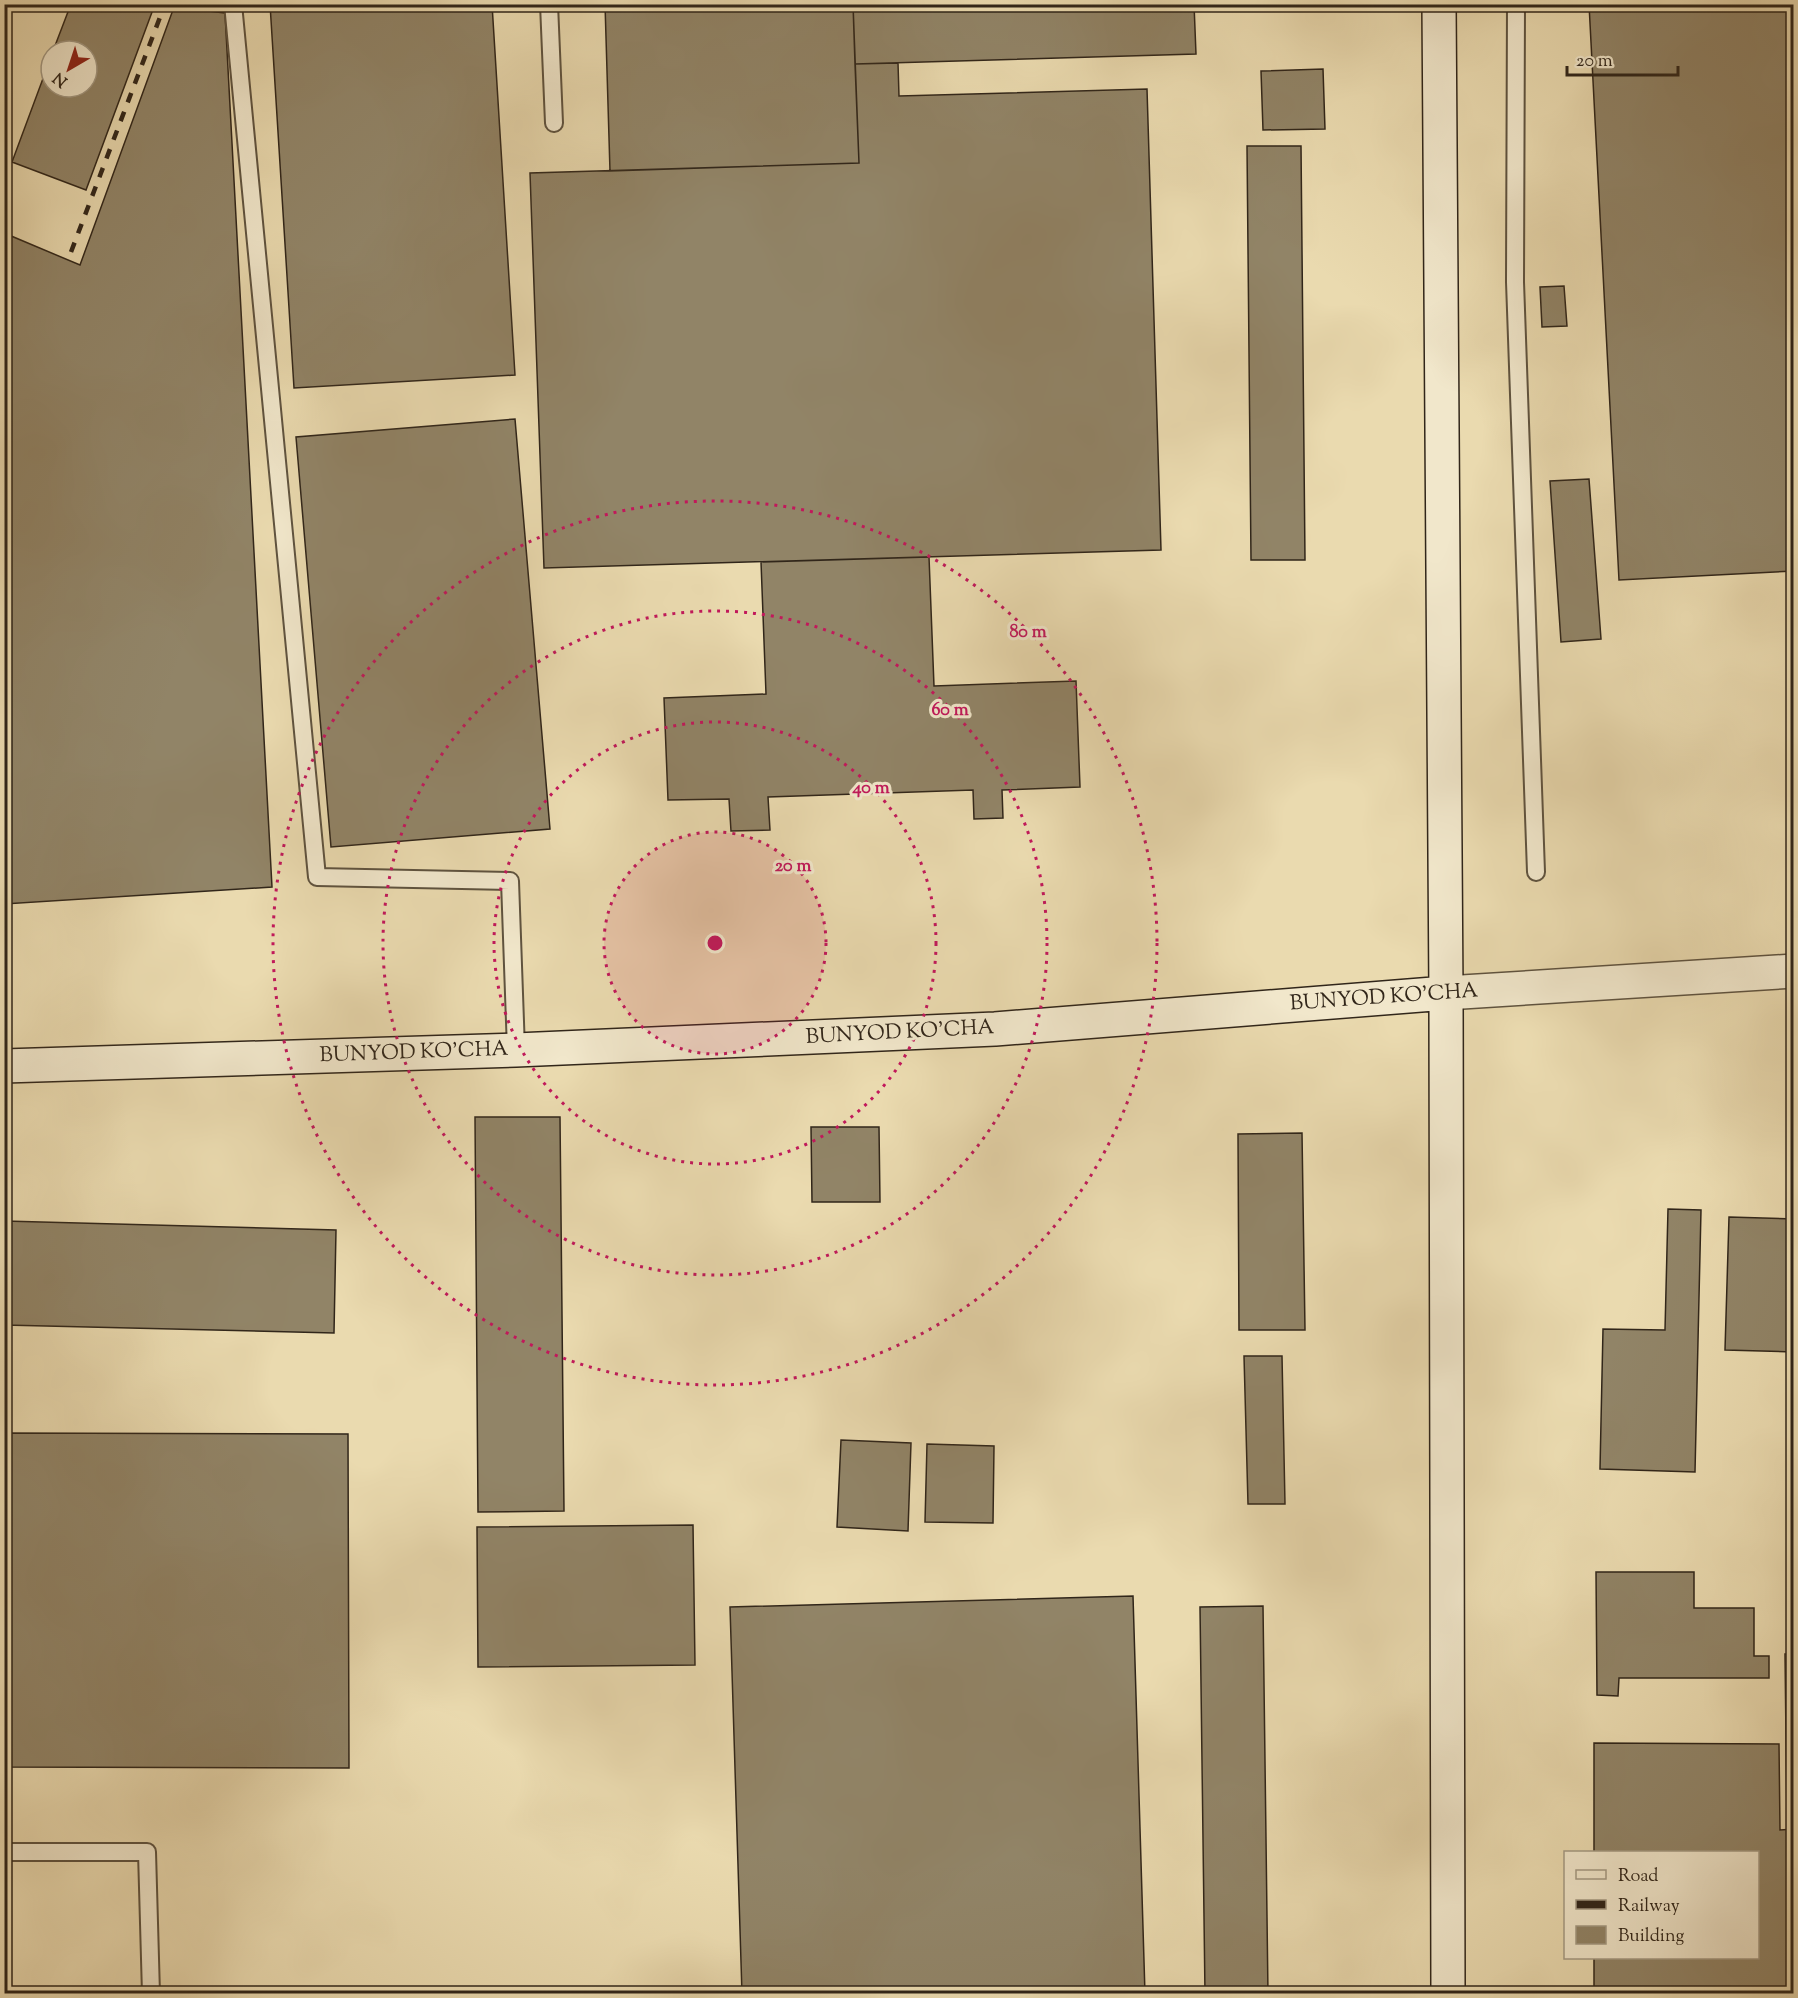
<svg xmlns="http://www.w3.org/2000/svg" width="1798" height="1998" font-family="'Sorts Mill Goudy',serif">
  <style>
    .building { fill: #918467; stroke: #31261a; stroke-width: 1.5 }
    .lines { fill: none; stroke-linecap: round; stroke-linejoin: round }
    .lane-casing { stroke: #5f533f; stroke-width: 20 }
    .street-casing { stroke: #5f533f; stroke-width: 36 }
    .secondary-casing { stroke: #31261a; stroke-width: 36 }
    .lane { stroke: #f1e7cb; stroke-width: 16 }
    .street { stroke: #f1e7cb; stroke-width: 33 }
    .secondary { stroke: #f1e7cb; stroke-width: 33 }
    .rail { stroke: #31261a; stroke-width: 4.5; stroke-dasharray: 10 10; stroke-linecap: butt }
    .ring { fill: none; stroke: #c2185b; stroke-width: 3; stroke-dasharray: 3 6 }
    .labels { text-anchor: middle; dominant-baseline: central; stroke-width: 6; stroke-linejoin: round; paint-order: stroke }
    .street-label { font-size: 21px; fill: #31261a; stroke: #f1e7cb }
    .centre { fill: #c2185b; stroke: #f1e7cb; stroke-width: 3 }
    .ring-label { font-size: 18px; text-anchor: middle; font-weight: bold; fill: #c2185b; stroke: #f1e7cb; stroke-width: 6; stroke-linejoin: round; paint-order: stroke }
  </style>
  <rect width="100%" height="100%" fill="#eadaaf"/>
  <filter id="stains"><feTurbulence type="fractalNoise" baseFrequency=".00333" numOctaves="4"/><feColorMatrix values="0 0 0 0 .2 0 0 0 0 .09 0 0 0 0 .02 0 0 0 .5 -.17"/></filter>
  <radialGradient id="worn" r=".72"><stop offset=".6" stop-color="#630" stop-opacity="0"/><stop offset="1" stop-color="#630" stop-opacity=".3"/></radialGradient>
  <path class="building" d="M71,4H155L86,190L12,162L51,57V87H87V51H53Z
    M270,4H492L515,375L294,388Z
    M605,4H853L859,163L610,171Z
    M853,4H1194L1196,54L855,64Z
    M1589,4H1794V571L1619,580Z
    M174,7L225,13L272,887L4,904V233L80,265Z
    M898,63L899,96L1147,89L1161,550L544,568L530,173L859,163L855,64Z
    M1323,69L1325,129L1263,130L1261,71Z
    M1247,146H1301L1305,560H1251Z
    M1564,286L1567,326L1542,327L1540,287Z
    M515,419L550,829L331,847L296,437Z
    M1589,479L1601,639L1561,642L1550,481Z
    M929,557L934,686L1076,681L1080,787L1002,790L1003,818L974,819L973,790L768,797L770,830L731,831L729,799L668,800L664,698L766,694L761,562Z
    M475,1117H560L564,1511L478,1512Z
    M811,1127H879L880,1202H812Z
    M1302,1133L1305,1330H1239L1238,1134Z
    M1668,1209L1701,1210L1695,1472L1600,1469L1603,1329L1665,1330Z
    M1729,1217L1794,1219V1352L1725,1350Z
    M4,1221L336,1230L334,1333L4,1325Z
    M1244,1356H1282L1285,1504H1248Z
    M4,1433L348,1434L349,1768L4,1767Z
    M841,1440L911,1443L908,1531L837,1527Z
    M927,1444L994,1446L993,1523L925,1522Z
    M693,1525L695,1665L478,1667L477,1527Z
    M1596,1572H1694V1608H1754V1656H1769V1678H1619L1618,1696L1597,1695Z
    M1133,1596L1145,1994H742L730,1607Z
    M1263,1606L1268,1994H1205L1200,1607Z
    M1785,1654H1794V1821L1787,1822Z
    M1594,1743L1779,1744L1780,1830L1794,1829V1994H1594V1958H1758V1852H1594Z"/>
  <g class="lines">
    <defs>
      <path id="lane" d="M233,4L317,877L510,881L516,1050
        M549,4L554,123
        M1516,4L1515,282L1536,872
        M4,1852H147L151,1994"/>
      <path id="street" d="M1446,993L1794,971"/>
      <path id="secondary" d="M1439,4L1446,993L1448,1994
        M4,1066L516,1050L995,1029L1446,993"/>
    </defs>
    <use href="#lane" class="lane-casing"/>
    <use href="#street" class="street-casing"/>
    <use href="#secondary" class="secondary-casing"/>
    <use href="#lane" class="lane"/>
    <use href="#street" class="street"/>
    <use href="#secondary" class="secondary"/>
    <path class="rail" d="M71,252L165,4"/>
  </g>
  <circle cx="715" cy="943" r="111" fill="#c2185b" fill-opacity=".12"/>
  <g class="ring">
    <circle cx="715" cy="943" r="111"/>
    <circle cx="715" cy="943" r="221"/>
    <circle cx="715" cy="943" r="332"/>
    <circle cx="715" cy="943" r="442"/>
  </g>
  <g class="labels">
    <g class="street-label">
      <text transform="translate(1384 998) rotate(-4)">BUNYOD KO'CHA</text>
      <text transform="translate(900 1033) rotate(-3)">BUNYOD KO'CHA</text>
      <text transform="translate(414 1053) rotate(-2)">BUNYOD KO'CHA</text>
    </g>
  </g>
  <circle cx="715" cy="943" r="9" class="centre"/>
  <g class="ring-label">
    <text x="1028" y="637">80 m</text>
    <text x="950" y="715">60 m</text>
    <text x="871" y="793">40 m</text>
    <text x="793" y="871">20 m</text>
  </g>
  <rect width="1798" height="1998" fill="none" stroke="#eadaaf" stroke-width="24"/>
  <rect x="6" y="6" width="1786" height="1986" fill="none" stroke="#31261a" stroke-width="3"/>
  <rect x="12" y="12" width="1774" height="1974" fill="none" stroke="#31261a" stroke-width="1.5"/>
  <rect x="1564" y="1851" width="195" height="108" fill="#f1e7cb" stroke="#a49a84" stroke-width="1.5"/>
  <rect x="1576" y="1870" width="30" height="9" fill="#f1e7cb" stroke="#a49a84" stroke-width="1.5"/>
  <text x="1618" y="1881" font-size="18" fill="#31261a">Road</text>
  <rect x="1576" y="1900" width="30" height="9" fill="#31261a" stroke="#a49a84" stroke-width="1.5"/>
  <text x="1618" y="1911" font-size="18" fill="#31261a">Railway</text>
  <rect x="1576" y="1926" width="30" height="18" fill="#918467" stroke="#a49a84" stroke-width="1.5"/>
  <text x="1618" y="1941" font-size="18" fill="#31261a">Building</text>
  <g transform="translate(69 69) rotate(219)"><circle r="28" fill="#f1e7cb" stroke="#a49a84" stroke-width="1.5"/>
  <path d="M0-4.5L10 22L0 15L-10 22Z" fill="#8f2418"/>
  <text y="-9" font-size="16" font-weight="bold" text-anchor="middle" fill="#31261a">N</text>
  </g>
  <path d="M1567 66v9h111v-9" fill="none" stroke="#31261a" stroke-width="3"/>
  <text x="1576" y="66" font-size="18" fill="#31261a" stroke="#f1e7cb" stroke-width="4.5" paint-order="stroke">20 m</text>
  <rect width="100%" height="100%" filter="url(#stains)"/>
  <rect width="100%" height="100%" fill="url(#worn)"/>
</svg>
